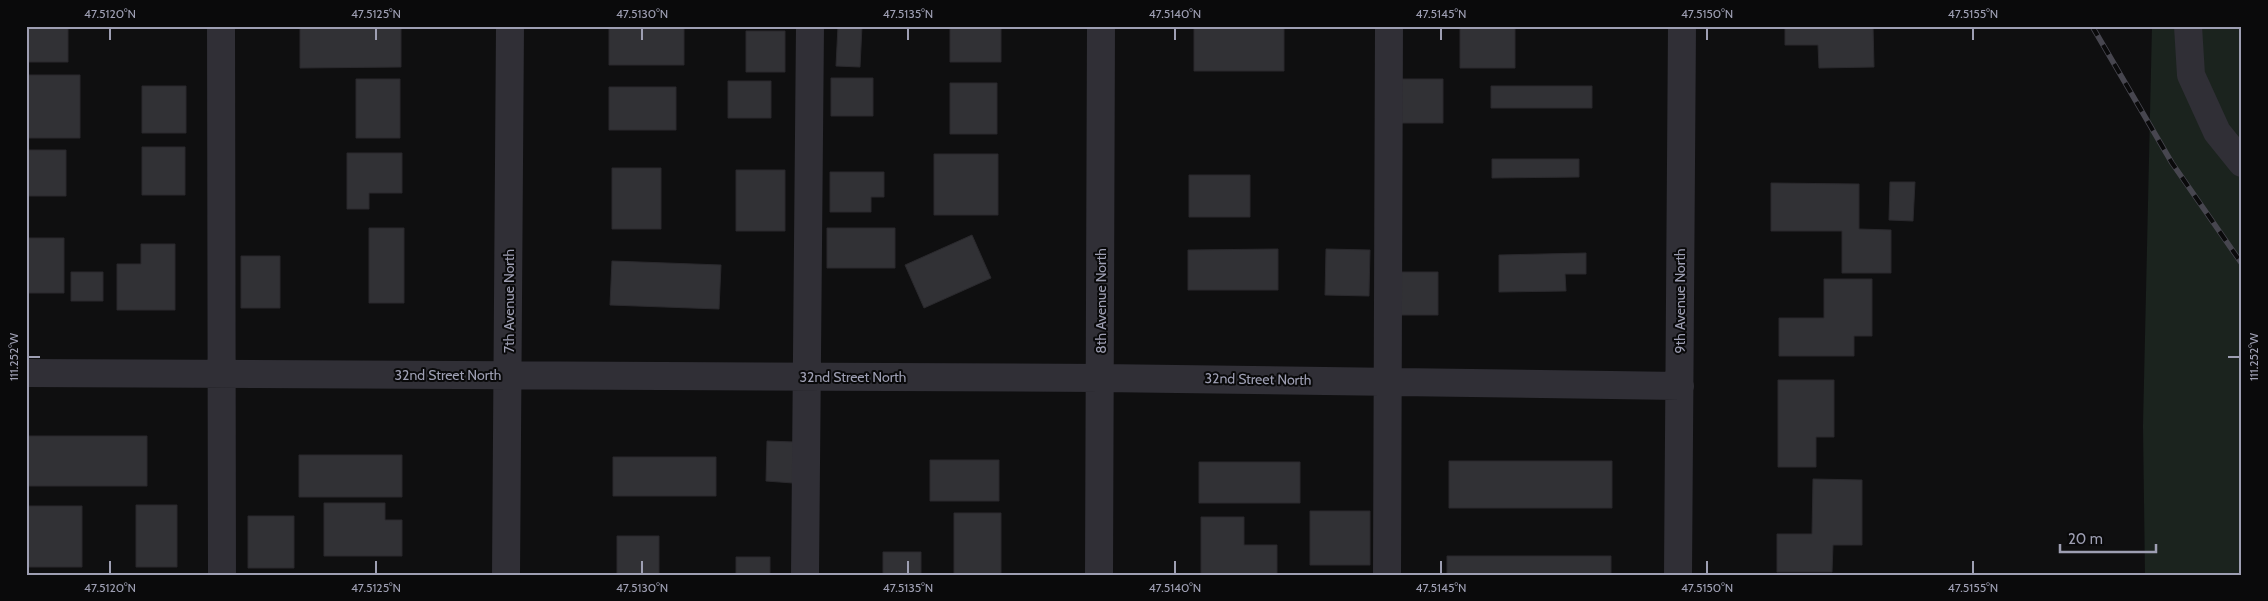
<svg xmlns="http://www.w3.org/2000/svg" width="2268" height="601" font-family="Cabin,sans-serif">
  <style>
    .green { fill: #1b231e }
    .building { fill: #313135; stroke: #2a292d }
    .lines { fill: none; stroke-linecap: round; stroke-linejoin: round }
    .minor { stroke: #302f36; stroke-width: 28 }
    .rail-casing { stroke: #47464f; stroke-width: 5.5 }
    .rail { stroke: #0a0a0b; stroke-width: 4; stroke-dasharray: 11; stroke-linecap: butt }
    .ticks { fill: none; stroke: #9e9fb3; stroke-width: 2 }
    .labels { text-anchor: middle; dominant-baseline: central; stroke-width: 4; stroke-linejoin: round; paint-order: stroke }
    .street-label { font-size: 14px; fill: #9e9fb3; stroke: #0a0a0b }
    .neatline { fill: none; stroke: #9e9fb3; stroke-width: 2 }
    .ticks-label { font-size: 12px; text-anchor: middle; fill: #9e9fb3 }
  </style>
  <rect width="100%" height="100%" fill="#0f0f10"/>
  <path class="green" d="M2152,26H2242V575H2145L2143,426Z"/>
  <path class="building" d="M26,26H68V62H26Z
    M300,26H401V67L300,68Z
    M749,26H788V28L749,27Z
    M838,26H862L860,67L836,66Z
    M950,26H1001V62H950Z
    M1194,26H1284V71H1194Z
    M1460,26H1515V68H1460Z
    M1785,26H1873L1874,67L1819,68L1818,45H1785Z
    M609,27H684V65H609Z
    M746,31H785V72H746Z
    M26,75H80V138H26Z
    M831,78H873V116H831Z
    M356,79H400V138H356Z
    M1402,79H1443V123H1402Z
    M728,81H771V118H728Z
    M950,83H997V134H950Z
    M142,86H186V133H142Z
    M1491,86H1592V108H1491Z
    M609,87H676V130H609Z
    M142,147H185V195H142Z
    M26,150H66V196H26Z
    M347,153H402V193H369V209H347Z
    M934,154H998V215H934Z
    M1492,159H1579V177L1492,178Z
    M612,168H661V229H612Z
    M736,170H785V231H736Z
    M830,172H884V197H871V212H830Z
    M1189,175H1250V217H1189Z
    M1890,182H1915L1913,221L1889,220Z
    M1771,183L1859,184V229L1891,230V273H1842V231H1771Z
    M369,228H404V303H369Z
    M827,228H895V268H827Z
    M972,235L991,278L924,308L905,265Z
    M26,238H64V293H26Z
    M141,244H175V310H117V264H141Z
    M1278,249V290H1188V250Z
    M1326,249L1370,250L1369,296L1325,295Z
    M1586,253V274H1565L1566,291L1499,292V255Z
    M241,256H280V308H241Z
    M612,261L721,265L719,309L610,305Z
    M71,272H103V301H71Z
    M1400,272H1438V315H1400Z
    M1824,279H1872V336H1854V356H1779V318H1824Z
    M1778,380H1834V437H1816V467H1778Z
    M27,436H147V486H27Z
    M767,441L795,442L793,483L766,481Z
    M299,455H402V497H299Z
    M613,457H716V496H613Z
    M930,460H999V501H930Z
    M1449,461H1612V508H1449Z
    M1199,462H1300V503H1199Z
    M1813,479L1862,480V545H1833L1832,572H1777V534H1812Z
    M324,503H385V520H402V556H324Z
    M136,505H177V567H136Z
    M26,506H82V567H26Z
    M1310,511H1370V565H1310Z
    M954,513H1001V575H954Z
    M248,516H294V568H248Z
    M1201,517H1244V545H1277V574H1201Z
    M617,536H659V575H617Z
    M883,552H921V575H883Z
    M1447,556H1611V575H1447Z
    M736,557H770V575H736Z"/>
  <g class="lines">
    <path class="minor" d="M221,26L222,575
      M2188,26L2191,75L2217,132L2242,163
      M26,373L1101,378L1680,386
      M506,575L510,26
      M805,575L810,26
      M1099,575L1101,26
      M1387,575L1389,26
      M1678,575L1682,26"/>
    <defs>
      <path id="rail" d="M2092,26L2172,163L2242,264"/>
    </defs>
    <use href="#rail" class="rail-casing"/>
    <use href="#rail" class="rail"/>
  </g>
  <path class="ticks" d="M110,28V40M376,28V40M642,28V40M908,28V40M1175,28V40M1441,28V40M1707,28V40M1973,28V40M28,357H40M2228,357H2240M110,561V574M376,561V574M642,561V574M908,561V574M1175,561V574M1441,561V574M1707,561V574M1973,561V574"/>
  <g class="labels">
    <g class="street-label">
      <text transform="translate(509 301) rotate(-90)">7th Avenue North</text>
      <text transform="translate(1101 301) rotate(-90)">8th Avenue North</text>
      <text transform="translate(1680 301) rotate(-90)">9th Avenue North</text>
      <text x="448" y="375">32nd Street North</text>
      <text x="853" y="377">32nd Street North</text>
      <text transform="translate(1258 379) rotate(1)">32nd Street North</text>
    </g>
  </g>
  <rect width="2268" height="601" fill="none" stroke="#0a0a0b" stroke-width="55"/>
  <path d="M2060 544v8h96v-8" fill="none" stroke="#9e9fb3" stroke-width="2.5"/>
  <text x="2068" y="544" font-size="15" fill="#9e9fb3" stroke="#0a0a0b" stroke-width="4" paint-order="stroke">20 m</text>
  <rect x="28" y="28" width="2212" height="546" class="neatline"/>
  <g class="ticks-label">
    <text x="110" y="18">47.5120°N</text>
    <text x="376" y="18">47.5125°N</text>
    <text x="642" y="18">47.5130°N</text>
    <text x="908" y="18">47.5135°N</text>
    <text x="1175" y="18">47.5140°N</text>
    <text x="1441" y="18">47.5145°N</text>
    <text x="1707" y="18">47.5150°N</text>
    <text x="1973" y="18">47.5155°N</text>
    <text transform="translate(2254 357) rotate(-90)" y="4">111.252°W</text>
    <text transform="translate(14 357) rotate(-90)" y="4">111.252°W</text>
    <text x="110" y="592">47.5120°N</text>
    <text x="376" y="592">47.5125°N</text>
    <text x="642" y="592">47.5130°N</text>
    <text x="908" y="592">47.5135°N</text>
    <text x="1175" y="592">47.5140°N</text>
    <text x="1441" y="592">47.5145°N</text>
    <text x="1707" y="592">47.5150°N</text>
    <text x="1973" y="592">47.5155°N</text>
  </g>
</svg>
